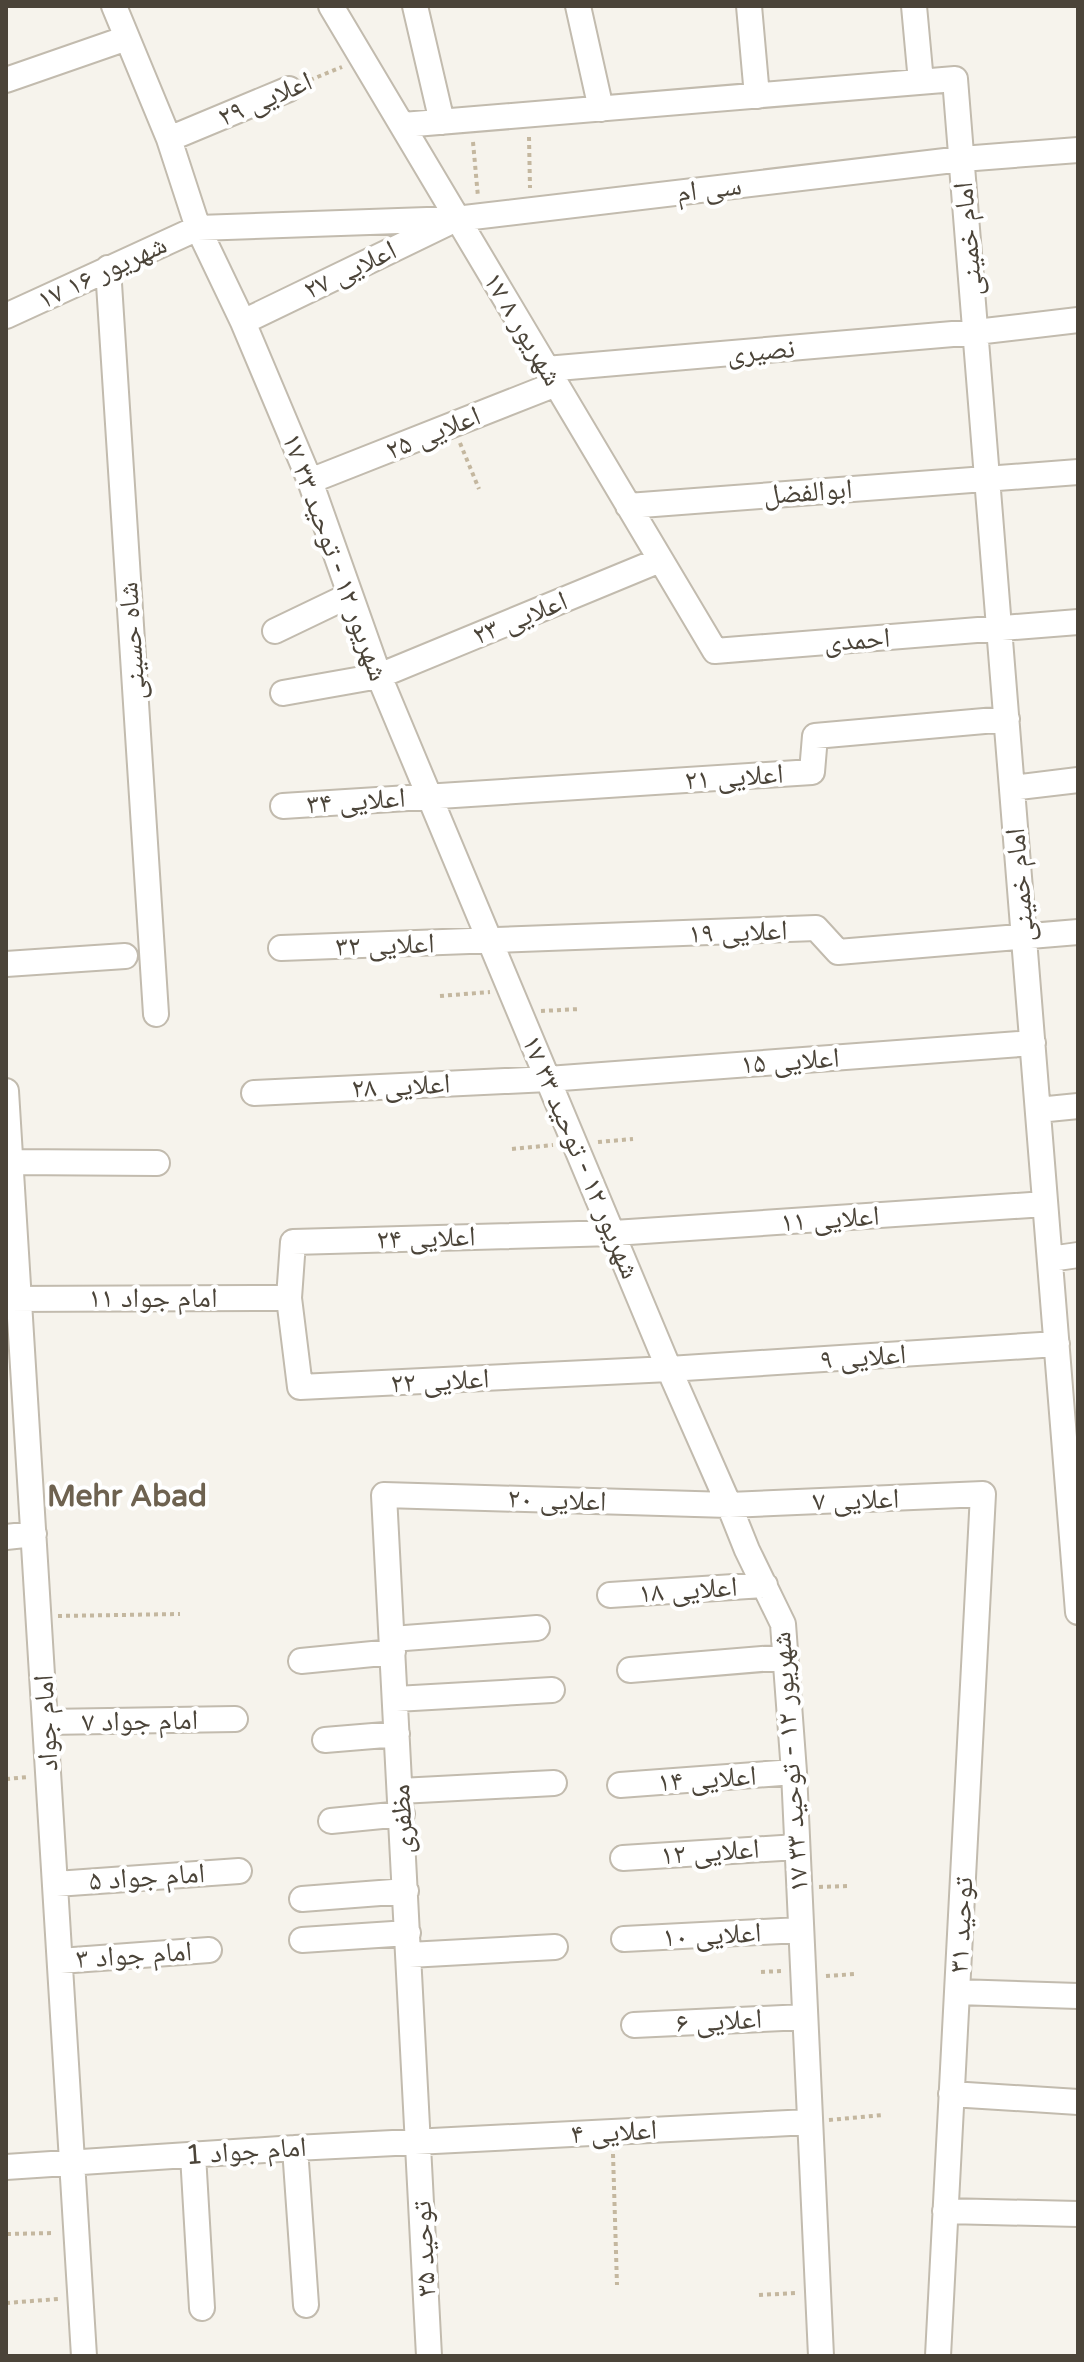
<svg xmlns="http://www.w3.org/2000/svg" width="1084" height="2362" font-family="'Varela Round','Noto Naskh Arabic',sans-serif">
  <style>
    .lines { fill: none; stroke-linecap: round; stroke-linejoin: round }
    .minor-casing { stroke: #c2bbae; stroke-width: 28 }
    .path { stroke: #c4b79f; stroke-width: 4; stroke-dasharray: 4 4; stroke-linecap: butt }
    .minor { stroke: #fff; stroke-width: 24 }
    .labels { text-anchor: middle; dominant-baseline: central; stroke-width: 8; stroke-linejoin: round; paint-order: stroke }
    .street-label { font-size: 28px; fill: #4b4439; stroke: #fff }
    .neighbourhood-label { font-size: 30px; font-weight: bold; fill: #6e6250; stroke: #fff }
  </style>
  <rect width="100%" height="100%" fill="#f6f3ec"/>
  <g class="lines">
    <defs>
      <path id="minor" d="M114,6L169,139L198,228L243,322L310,481L379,676L669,1369L729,1505L747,1550L783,1624L794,1772L821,2356
        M331,6L715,651L1078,622
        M415,6L442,122
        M578,6L601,109
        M749,6L757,96
        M914,6L921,82
        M6,80L127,38
        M403,125L955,79L1078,1612
        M169,139L289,89
        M108,268L156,1014
        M6,316L198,228L456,219L962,159L1078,150
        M243,322L446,224
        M546,369L976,332L1078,320
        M310,481L556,384
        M628,506L1078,472
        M275,631L350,595
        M283,693L379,676L660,560
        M1012,788L1078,780
        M283,806L812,772L815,736L1007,719
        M281,948L816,928L838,952L1078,932
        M6,964L125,956
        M6,1091L84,2356
        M254,1093L548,1079L1033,1043
        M1038,1110L1078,1106
        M10,1162L157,1163
        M1045,1204L614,1233L293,1242L289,1298L300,1387L669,1369L1057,1344
        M1050,1259L1078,1255
        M6,1299L289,1298
        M6,1537L34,1534
        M610,1595L765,1585
        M392,1639L537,1628
        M301,1661L393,1652
        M630,1670L786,1657
        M396,1699L552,1690
        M46,1722L235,1719
        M325,1740L397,1734
        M620,1785L794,1772
        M400,1791L554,1783
        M331,1821L402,1814
        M623,1858L797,1847
        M56,1884L239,1871
        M302,1899L406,1891
        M624,1939L800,1930
        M302,1940L408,1933
        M409,1955L555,1947
        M60,1961L209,1950
        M957,1992L1078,1996
        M634,2025L804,2017
        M951,2094L1078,2102
        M295,2148L306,2305
        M193,2155L202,2308
        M6,2167L295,2148L809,2122
        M945,2211L1078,2214
        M429,2356L384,1495L729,1505L983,1494L938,2356"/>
    </defs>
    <use href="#minor" class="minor-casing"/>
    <path class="path" d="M310,80L342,67
      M529,137L530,188
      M473,142L478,197
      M460,443L479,489
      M440,996L490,992
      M541,1011L580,1009
      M598,1142L633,1139
      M512,1149L553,1145
      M58,1616L180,1614
      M6,1779L28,1777
      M819,1887L849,1886
      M761,1972L782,1971
      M826,1976L855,1974
      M829,2120L883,2115
      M613,2154L617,2285
      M7,2234L54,2233
      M759,2295L796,2293
      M6,2303L58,2299"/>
    <use href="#minor" class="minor"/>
  </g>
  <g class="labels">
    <g class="street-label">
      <text transform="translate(265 99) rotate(-23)">اعلایی ۲۹</text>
      <text transform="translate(709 189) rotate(-7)">سی ام</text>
      <text transform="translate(968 239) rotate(-95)">امام خمینی</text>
      <text transform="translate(350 270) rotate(-26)">اعلایی ۲۷</text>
      <text transform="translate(102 272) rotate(-25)">۱۷ شهریور ۱۶</text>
      <text transform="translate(523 329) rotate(59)">۱۷ شهریور ۸</text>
      <text transform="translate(761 351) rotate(-5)">نصیری</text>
      <text transform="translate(433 433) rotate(-22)">اعلایی ۲۵</text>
      <text transform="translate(808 492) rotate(-4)">ابوالفضل</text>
      <text transform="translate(335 557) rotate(70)">۱۷ شهریور ۱۲ - توحید ۳۳</text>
      <text transform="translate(520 618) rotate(-22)">اعلایی ۲۳</text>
      <text transform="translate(857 640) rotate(-4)">احمدی</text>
      <text transform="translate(132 641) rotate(-94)">شاه حسینی</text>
      <text transform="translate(734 777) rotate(-4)">اعلایی ۲۱</text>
      <text transform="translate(356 801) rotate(-4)">اعلایی ۳۴</text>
      <text transform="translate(1020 885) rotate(-95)">امام خمینی</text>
      <text transform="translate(738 932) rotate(-2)">اعلایی ۱۹</text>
      <text transform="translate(385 945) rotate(-2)">اعلایی ۳۲</text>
      <text transform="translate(790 1061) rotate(-4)">اعلایی ۱۵</text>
      <text transform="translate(401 1086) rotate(-3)">اعلایی ۲۸</text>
      <text transform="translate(581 1157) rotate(67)">۱۷ شهریور ۱۲ - توحید ۳۳</text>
      <text transform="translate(830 1219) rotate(-4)">اعلایی ۱۱</text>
      <text transform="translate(426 1238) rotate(-2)">اعلایی ۲۴</text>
      <text x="153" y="1298">امام جواد ۱۱</text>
      <text transform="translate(863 1357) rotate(-4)">اعلایی ۹</text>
      <text transform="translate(440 1381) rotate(-3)">اعلایی ۲۲</text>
      <text transform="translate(557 1500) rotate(2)">اعلایی ۲۰</text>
      <text transform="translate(856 1500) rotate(-2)">اعلایی ۷</text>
      <text transform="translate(688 1590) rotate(-4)">اعلایی ۱۸</text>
      <text transform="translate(140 1721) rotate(-1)">امام جواد ۷</text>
      <text transform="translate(46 1723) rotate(-93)">امام جواد</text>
      <text transform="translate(790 1762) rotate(-94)">۱۷ شهریور ۱۲ - توحید ۳۳</text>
      <text transform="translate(707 1779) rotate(-4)">اعلایی ۱۴</text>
      <text transform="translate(402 1819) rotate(-93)">مظفری</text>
      <text transform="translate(710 1852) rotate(-4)">اعلایی ۱۲</text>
      <text transform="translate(147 1877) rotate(-4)">امام جواد ۵</text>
      <text transform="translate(961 1925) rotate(-87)">توحید ۳۱</text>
      <text transform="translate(712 1935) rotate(-3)">اعلایی ۱۰</text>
      <text transform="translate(134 1955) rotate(-4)">امام جواد ۳</text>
      <text transform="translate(719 2021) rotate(-3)">اعلایی ۶</text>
      <text transform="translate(614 2132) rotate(-3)">اعلایی ۴</text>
      <text transform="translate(246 2151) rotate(-4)">امام جواد 1</text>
      <text transform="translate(424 2249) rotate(-93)">توحید ۳۵</text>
    </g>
    <g class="neighbourhood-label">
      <text x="127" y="1496">Mehr Abad</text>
    </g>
  </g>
  <rect width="1084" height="2362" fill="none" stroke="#4b4439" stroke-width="16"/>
</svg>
